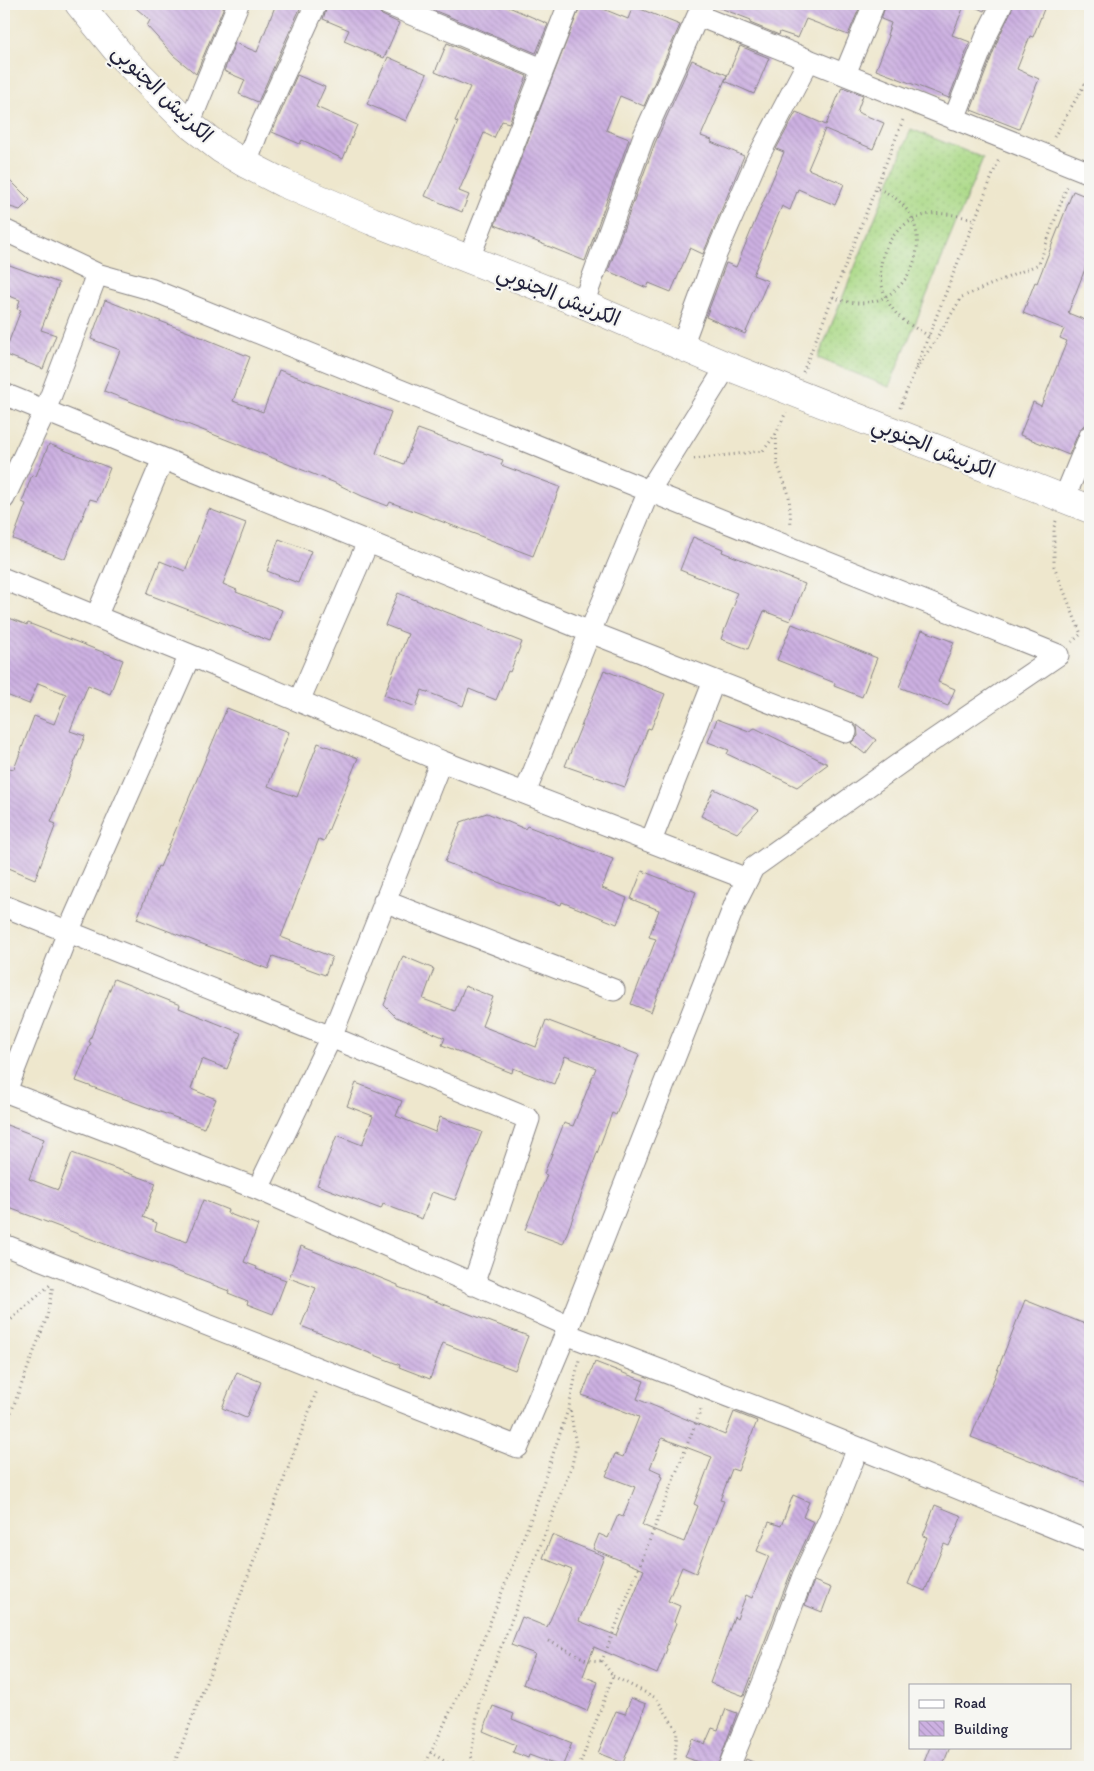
<svg xmlns="http://www.w3.org/2000/svg" width="1094" height="1771" font-family="Itim,'Playpen Sans Arabic',sans-serif">
  <style>
    .grass { fill: url(#grass-dots); stroke: #667e60 }
    .building { fill: url(#building-back-hatch); fill-rule: evenodd }
    .lines { fill: none; stroke-linecap: round; stroke-linejoin: round }
    .minor-casing { stroke: #888484; stroke-width: 23 }
    .major-casing { stroke: #888484; stroke-width: 29 }
    .path { stroke: #888484; stroke-width: 3; stroke-dasharray: 1 4; stroke-linecap: butt }
    .minor { stroke: #fff; stroke-width: 21 }
    .major { stroke: #fff; stroke-width: 28 }
    .labels { text-anchor: middle; dominant-baseline: central; stroke-width: 4.5; stroke-linejoin: round; paint-order: stroke }
    .street-label { font-size: 21px; fill: #22223b; stroke: #f6f6f2 }
  </style>
  <defs>
    <pattern id="grass-dots" width="8" height="8" patternUnits="userSpaceOnUse" patternTransform="scale(1.25)"><rect width="8" height="8" fill="#aad986"/><path d="M2 2h.1M6 6h.1" fill="none" stroke="#92ba75" stroke-width="1.8" stroke-linecap="round"/></pattern>
    <pattern id="building-back-hatch" width="6" height="6" patternUnits="userSpaceOnUse" patternTransform="scale(1.25)"><rect width="6" height="6" fill="#ccb0e1"/><path d="M-1 5l2 2M0 0l6 6M5-1l2 2" fill="none" stroke="#af97c2"/></pattern>
  </defs>
  <rect width="100%" height="100%" fill="#f6f6f2"/>
  <filter id="ink" filterUnits="userSpaceOnUse"><feTurbulence type="fractalNoise" baseFrequency=".02" numOctaves="2"/><feDisplacementMap in="SourceGraphic" scale="10" xChannelSelector="R" yChannelSelector="G"/><feConvolveMatrix kernelMatrix="1 2 1 2 8 2 1 2 1" color-interpolation-filters="sRGB"/></filter>
  <filter id="wash" filterUnits="userSpaceOnUse"><feTurbulence type="fractalNoise" baseFrequency=".0096" numOctaves="4" result="noise"/><feDisplacementMap in="SourceGraphic" scale="20" xChannelSelector="R" yChannelSelector="G"/><feGaussianBlur stdDeviation="1.12" result="paint"/><feColorMatrix in="noise" values="0 0 0 0 0 0 0 0 0 0 0 0 0 0 0 0 0 1.4 0 .05"/><feComposite in="paint" operator="in"/></filter>
  <g filter="url(#wash)">
    <rect width="100%" height="100%" fill="#eee7cd"/>
    <path class="grass" d="M911,129L983,158L889,387L818,358Z"/>
    <g id="blocks">
      <path class="building" d="M131,4H171L187,10L188,4H225L196,74L174,56L147,26L150,20Z
        M276,4H302L258,102L239,94L245,80L224,71L235,43L257,52Z
        M328,4H372L382,15L399,23L384,58L344,41L349,30L323,19Z
        M419,4H502L548,24L536,53Z
        M581,4H591L628,19L633,6L680,25L644,106L620,96L606,130L629,139L585,261L495,225Z
        M715,4H861L848,35L806,19L798,38L780,32L779,35L750,23L751,20L715,6Z
        M886,4H965L952,35L970,42L949,98L876,70L889,36L887,35L891,23L881,19Z
        M968,4H988L984,11Z
        M1014,4H1046L1033,37L1030,36L1017,69L1039,79L1019,129L971,110L999,37Z
        M447,43L527,76L509,123L502,121L494,138L484,133L459,191L469,195L462,212L425,196L458,122L455,121L470,87L435,72Z
        M740,46L769,58L754,94L725,81Z
        M388,57L427,74L406,121L367,104Z
        M692,60L727,75L701,136L712,140L711,142L744,156L703,254L690,248L671,292L649,283L647,288L608,271L655,143Z
        M297,75L325,87L316,107L357,125L343,159L302,140L300,144L272,132Z
        M842,87L863,95L857,112L884,123L873,149L825,129L808,169L844,184L835,205L798,189L790,210L782,206L753,275L768,281L745,334L706,317L726,263L736,267L784,152L776,149L796,112L826,125Z
        M4,174L30,200L20,210L4,205Z
        M1073,191L1090,198V256L1068,313L1090,322V418L1088,424L1083,426L1079,431L1069,455L1020,435L1033,402L1041,406L1067,341L1060,338L1064,329L1023,313L1035,282L1037,283Z
        M4,263L59,283L41,330L56,335L43,369L4,354L21,310L17,309L20,300L4,294Z
        M105,300L191,333L250,357L233,401L263,412L279,370L391,412L376,453L404,464L418,429L503,460L501,465L560,487L533,556L390,502L388,506L362,496L333,482L104,391L120,350L91,339Z
        M49,444L110,468L97,501L90,499L65,559L13,539L26,504L22,502L32,475L36,476Z
        M209,509L246,523L223,584L237,590L236,592L282,610L270,641L147,594L160,561L185,571Z
        M693,537L723,549L722,552L805,584L790,621L764,611L748,649L721,639L736,600L734,599L737,593L680,570Z
        M279,539L311,551L298,583L267,571Z
        M398,593L522,642L510,672L508,671L496,700L469,689L463,706L422,690L416,707L384,695L408,634L385,625Z
        M4,616L27,625L28,623L123,660L110,694L88,685L70,731L85,736L51,822L56,824L35,879L4,866V781L9,768L14,769L34,716L54,724L66,694L38,683L29,704L4,694Z
        M792,624L877,658L862,697L834,686L835,683L777,660Z
        M922,630L954,642L938,682L955,689L948,706L899,687Z
        M604,670L665,694L651,729L648,728L625,787L565,766Z
        M227,708L289,732L268,786L297,797L318,743L358,758L324,841L319,839L281,937L332,957L325,975L273,956L268,969L137,919L158,866L160,867Z
        M717,719L749,731L755,728L828,764L797,787L727,754L729,750L708,742Z
        M857,725L876,740L865,754L851,743L858,736Z
        M714,789L759,810L737,833L701,816Z
        M487,813L525,829L527,826L613,859L602,888L627,898L617,924L562,902L561,905L532,895L445,862L461,822Z
        M642,871L696,892L651,1012L631,1004L656,939L649,937L659,910L631,899Z
        M403,956L434,969L423,999L455,1011L465,986L493,997L482,1026L536,1047L546,1020L639,1055L616,1115L612,1113L563,1244L525,1230L547,1175L544,1174L564,1123L573,1126L596,1068L565,1056L554,1084L513,1068L512,1073L442,1045L445,1038L396,1017L384,1005Z
        M114,979L180,1005L179,1008L241,1033L227,1069L202,1059L191,1089L216,1099L204,1128L76,1081L91,1043L89,1042Z
        M356,1083L402,1101L396,1116L435,1132L440,1117L482,1132L455,1200L432,1192L422,1219L383,1204L381,1209L317,1185L337,1135L362,1145L373,1116L347,1106Z
        M4,1124L44,1139L29,1179L58,1190L72,1153L156,1183L143,1217L157,1223L155,1230L187,1242L203,1200L228,1210L227,1213L258,1225L244,1262L257,1267L256,1269L286,1280L273,1314L247,1304L248,1301L228,1293L229,1291L4,1206Z
        M301,1246L398,1285V1287L528,1336L515,1370L443,1343L430,1379L399,1367L400,1365L301,1326L316,1288L289,1278Z
        M1025,1300L1090,1326V1484L971,1437Z
        M595,1362L644,1381L637,1399L725,1435L734,1412L757,1421L738,1471L732,1469L720,1500L724,1501L696,1573L682,1567L668,1601L680,1606L674,1622L676,1623L666,1648L667,1649L657,1674L594,1647L583,1676L598,1682L587,1711L523,1684L535,1654L511,1645L522,1617L547,1627L572,1570L543,1558L552,1535L604,1556L579,1621L617,1636L644,1570L593,1549L599,1534L608,1538L618,1515L623,1517L635,1487L606,1476L615,1454L623,1457L639,1417L582,1395ZM662,1438L712,1457L694,1504L698,1506L684,1542L642,1525L662,1477L660,1476L661,1473L650,1468Z
        M237,1372L261,1382L246,1418L222,1408Z
        M793,1495L809,1502L803,1517L814,1522L791,1572L744,1696L710,1683L734,1617L737,1619L746,1595L752,1598L769,1556L757,1551L769,1522L781,1526Z
        M935,1505L962,1516L949,1546L944,1544L925,1591L908,1584L927,1537L923,1536Z
        M814,1581L831,1588L822,1612L805,1605Z
        M631,1698L646,1704L623,1763L598,1753L616,1711L625,1714Z
        M493,1706L514,1714L512,1719L572,1743L562,1767L529,1755L528,1758L513,1752L516,1745L483,1731Z
        M726,1709L737,1713L717,1767H711L685,1757L692,1739L705,1744L712,1728L718,1730Z
        M930,1747H950L942,1767H922Z
        M746,1759L763,1766V1767H742Z"/>
    </g>
  </g>
  <g filter="url(#ink)">
    <use href="#blocks" fill-opacity="0" stroke="#888484" stroke-width="1"/>
    <g class="lines">
      <defs>
        <path id="minor" d="M387,4L542,69
          M699,16L1090,173
          M845,74L874,4
          M954,119L988,32L1002,4
          M189,124L238,4
          M246,164L257,134L316,4
          M4,230L97,274L150,289L649,491L1058,655
          M469,258L569,4
          M583,304L643,138L703,4
          M682,346L714,259L757,159L809,60
          M4,394L590,632L846,732
          M4,498L45,411L97,274
          M1064,499L1090,436
          M4,579L190,655L441,761L747,879
          M96,617L163,459
          M299,701L368,542
          M525,793L590,632L649,491L727,366
          M651,841L714,681
          M384,901L614,990
          M4,906L331,1037L529,1119L473,1285
          M4,1091L258,1189L569,1326
          M6,1091L68,932L190,655
          M258,1189L331,1037L441,761
          M4,1245L518,1447L569,1326L735,904L753,868L910,756L1058,655
          M566,1334L790,1420L1090,1542
          M729,1767L765,1678L803,1576L829,1520L858,1448"/>
        <path id="major" d="M79,4L124,59L189,124L221,149L246,164L283,183L372,221L583,304L727,366L1090,509"/>
      </defs>
      <use href="#minor" class="minor-casing"/>
      <use href="#major" class="major-casing"/>
      <path class="path" d="M1054,137L1090,75
        M833,297C908,330 956,217 876,188
        M929,336C917,329 903,322 895,312C869,280 879,233 919,217C937,210 957,215 975,220
        M917,369L962,297L1039,264L1067,186
        M803,372L903,120
        M900,408L999,159
        M776,434L777,463L789,495L791,526
        M694,459L763,451L776,434L786,412
        M1056,521L1054,527V566L1081,634L1072,642
        M4,1326L50,1285
        M4,1431L47,1317L53,1285
        M549,1641L587,1660L602,1661
        M613,1676L656,1698L677,1730L675,1758L677,1767
        M430,1752L454,1767
        M173,1767L253,1563L317,1390
        M424,1767L478,1653L533,1513L569,1407L579,1360
        M476,1767L471,1756L479,1703L572,1465L576,1446L570,1408
        M579,1767L613,1676L602,1661L702,1407"/>
      <use href="#minor" class="minor"/>
      <use href="#major" class="major"/>
    </g>
  </g>
  <g class="labels">
    <g class="street-label">
      <text transform="translate(163 93) rotate(44)">الكرنيش الجنوبي</text>
      <text transform="translate(559 295) rotate(22)">الكرنيش الجنوبي</text>
      <text transform="translate(934 447) rotate(22)">الكرنيش الجنوبي</text>
    </g>
  </g>
  <rect width="1094" height="1771" fill="none" stroke="#f6f6f2" stroke-width="20"/>
  <rect x="909" y="1684" width="162" height="65" fill="#f6f6f2" stroke="#a1a1a9"/>
  <rect x="919" y="1700" width="25" height="8" fill="#ffffff" stroke="#a1a1a9"/>
  <text x="954" y="1708" font-size="15" fill="#22223b">Road</text>
  <rect x="919" y="1721" width="25" height="15" fill="url(#building-back-hatch)" stroke="#a1a1a9"/>
  <text x="954" y="1734" font-size="15" fill="#22223b">Building</text>
</svg>
